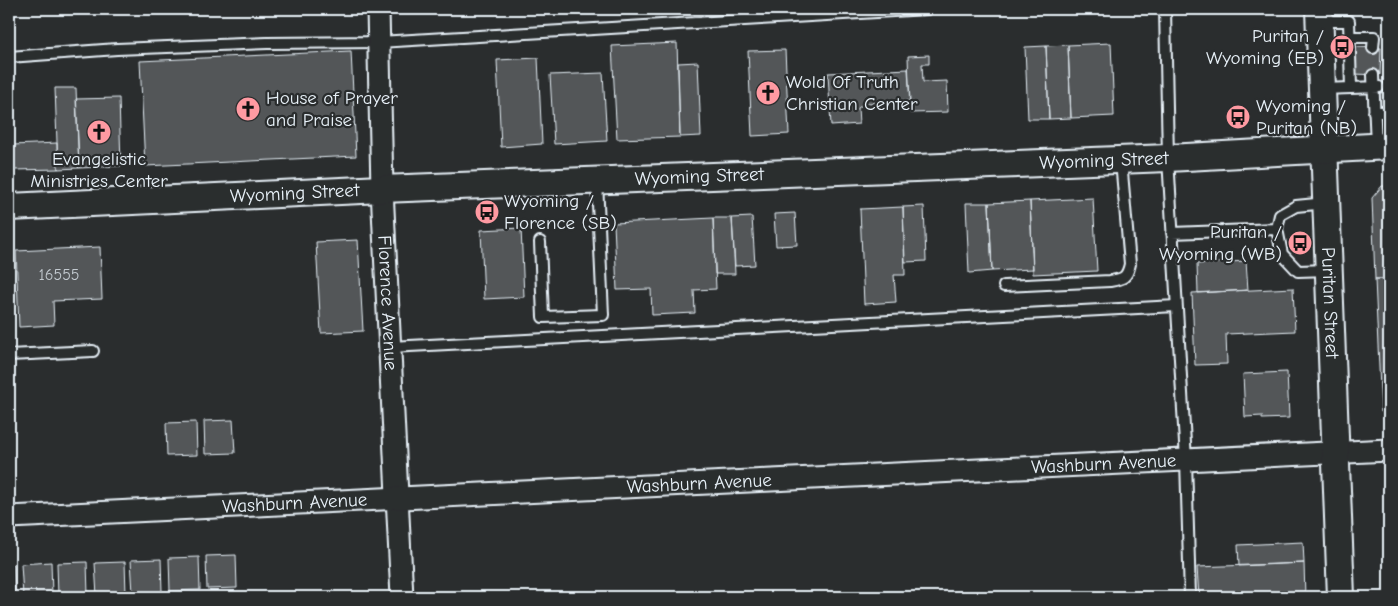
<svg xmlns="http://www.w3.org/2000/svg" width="1398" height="606" font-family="'Comic Neue',sans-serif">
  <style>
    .building { fill: #535759; stroke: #e8f1f8 }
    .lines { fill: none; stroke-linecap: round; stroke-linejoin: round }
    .service-casing { stroke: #e8f1f8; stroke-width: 14 }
    .minor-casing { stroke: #e8f1f8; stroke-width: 25 }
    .tertiary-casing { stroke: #e8f1f8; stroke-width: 30 }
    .service { stroke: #2a2d2e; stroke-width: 10 }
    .minor { stroke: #2a2d2e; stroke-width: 21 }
    .tertiary { stroke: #2a2d2e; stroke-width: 26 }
    .labels { text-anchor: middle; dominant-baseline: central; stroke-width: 4.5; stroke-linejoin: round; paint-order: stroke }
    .number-label { font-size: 16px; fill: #c3cad0 }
    .poi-label { font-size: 19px; fill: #e8f1f8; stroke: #2a2d2e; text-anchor: start }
    .street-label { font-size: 19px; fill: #e8f1f8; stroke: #2a2d2e }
  </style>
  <rect width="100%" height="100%" fill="#2a2d2e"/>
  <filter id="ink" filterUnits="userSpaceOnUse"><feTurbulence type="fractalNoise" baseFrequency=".02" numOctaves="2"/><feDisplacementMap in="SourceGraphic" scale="10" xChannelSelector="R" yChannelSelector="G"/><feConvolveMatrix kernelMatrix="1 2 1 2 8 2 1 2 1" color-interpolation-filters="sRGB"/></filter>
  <g filter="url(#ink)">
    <path class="building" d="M677,43L680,137L617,139L612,46Z
      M1111,43L1114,116L1071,118L1068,45Z
      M1068,45L1071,118L1049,119L1046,46Z
      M1046,46L1049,119H1028L1025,47Z
      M1355,47L1381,48L1380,75L1354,74Z
      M785,50L789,134L752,136L748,51Z
      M351,51L356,156L145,166L140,61Z
      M929,55V64H922L923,82L947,81L948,112L910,113L908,56Z
      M538,58L542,144L501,147L497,60Z
      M698,62L701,136L680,137L678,63Z
      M908,69L910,101L865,103L858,108L859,124L831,126L828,73Z
      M603,73L607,141L554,144L550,75Z
      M1379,82H1389V109L1380,110Z
      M55,88H76L79,168L58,169Z
      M9,91H11L14,170L9,171Z
      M119,98L121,166L79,168L76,99Z
      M57,143L58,169L14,170L13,145Z
      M1382,186H1389V279H1375L1372,198Z
      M1093,198L1097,271L1033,274L1030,201Z
      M1030,201L1033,269L992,271L989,203Z
      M966,203H989L992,271L969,273Z
      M924,206L926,261L905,262L903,207Z
      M903,207L905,275H894L896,302L864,304L860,209Z
      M795,213L797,245L776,246L774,214Z
      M752,217L755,265L735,266L732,218Z
      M713,218L716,289L694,290L695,313L652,315L651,289L617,290L614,223Z
      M713,218H732L735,274H715Z
      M521,228L524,297L484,299L481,230Z
      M358,240L363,331L321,333L316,242Z
      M100,247L102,299L53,301L54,325L19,327L16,251Z
      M1246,261L1248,290L1198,293L1197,264Z
      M1375,279H1389V412H1381Z
      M1293,288L1295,331L1226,334L1227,364L1195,365L1192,293Z
      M1287,372L1289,418L1262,419V416L1245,417L1243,374Z
      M233,420L235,453L205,454L204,421Z
      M196,422L197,455L167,456L166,423Z
      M1303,542L1304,563L1239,566L1238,545Z
      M236,555L237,588L207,589L206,556Z
      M199,557L200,590L170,591L169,558Z
      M161,559L162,592L133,593L131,560Z
      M51,562L52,595L23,596L21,564Z
      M87,562L88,595L58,596L57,563Z
      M125,562L126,595L97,596L95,563Z
      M1304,563L1305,597H1199L1197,567Z
      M14,565L15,597H9V566Z"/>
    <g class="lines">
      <defs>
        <path id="service" d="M1165,9L1168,158L1186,460L1190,597
          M1320,21H1349L1351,88L1379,87
          M1350,37H1374L1373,48
          M9,57L117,49L267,43L379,42L927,9
          M1373,75L1376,146
          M1322,89L1351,88
          M1374,112H1389
          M1277,229L1280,215L1296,206L1326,203
          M1172,233L1277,229L1282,254L1298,271L1328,270
          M540,242L543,317L603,315L597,181
          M1004,286L1110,281C1123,279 1127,278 1130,264L1121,161
          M390,347L1176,306
          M9,355L93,351"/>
        <g id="minor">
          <path id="s1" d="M378,9L382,189L402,597"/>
          <path id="s2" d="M9,517L1389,450"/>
        </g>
        <g id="tertiary">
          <path id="s3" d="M1319,9L1341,597"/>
          <path id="s4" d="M9,207L382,189L1168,158L1389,146"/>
        </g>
      </defs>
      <use href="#service" class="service-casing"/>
      <use href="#minor" class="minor-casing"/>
      <use href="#tertiary" class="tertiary-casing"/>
      <use href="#service" class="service"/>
      <use href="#minor" class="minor"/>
      <use href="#tertiary" class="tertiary"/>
    </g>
  </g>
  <defs>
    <symbol id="bus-disc" viewBox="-11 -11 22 22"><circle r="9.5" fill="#ff9aa2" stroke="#2a2d2e"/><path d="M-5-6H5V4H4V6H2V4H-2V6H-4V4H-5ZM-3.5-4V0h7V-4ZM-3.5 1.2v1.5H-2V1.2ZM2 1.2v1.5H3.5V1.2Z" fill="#111"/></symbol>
    <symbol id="church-disc" viewBox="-11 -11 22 22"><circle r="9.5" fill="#ff9aa2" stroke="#2a2d2e"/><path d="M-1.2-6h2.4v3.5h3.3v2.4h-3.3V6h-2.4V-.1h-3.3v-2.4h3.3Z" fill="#111"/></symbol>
  </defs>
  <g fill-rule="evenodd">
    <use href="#bus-disc" x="1328" y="33" width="28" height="28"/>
    <use href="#church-disc" x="754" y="79" width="28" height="28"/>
    <use href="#church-disc" x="234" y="95" width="28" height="28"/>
    <use href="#bus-disc" x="1224" y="103" width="28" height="28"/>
    <use href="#church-disc" x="85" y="118" width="28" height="28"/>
    <use href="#bus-disc" x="473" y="198" width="28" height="28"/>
    <use href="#bus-disc" x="1286" y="229" width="28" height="28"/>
  </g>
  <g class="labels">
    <g class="number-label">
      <text x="59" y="275">16555</text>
    </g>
    <g class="poi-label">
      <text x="1324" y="36" text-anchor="end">Puritan /<tspan x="1324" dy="22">Wyoming (EB)</tspan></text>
      <text x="786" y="82">Wold Of Truth<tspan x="786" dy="22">Christian Center</tspan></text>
      <text x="266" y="98">House of Prayer<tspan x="266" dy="22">and Praise</tspan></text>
      <text x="1256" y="106">Wyoming /<tspan x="1256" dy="22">Puritan (NB)</tspan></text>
      <text x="99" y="159" text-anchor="middle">Evangelistic<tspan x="99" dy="22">Ministries Center</tspan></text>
      <text x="504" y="201">Wyoming /<tspan x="504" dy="22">Florence (SB)</tspan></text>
      <text x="1282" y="232" text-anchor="end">Puritan /<tspan x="1282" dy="22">Wyoming (WB)</tspan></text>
    </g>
    <g class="street-label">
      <text stroke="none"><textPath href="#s4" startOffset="1096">Wyoming Street</textPath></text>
      <text stroke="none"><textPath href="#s4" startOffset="691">Wyoming Street</textPath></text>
      <text stroke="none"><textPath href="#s4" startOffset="286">Wyoming Street</textPath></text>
      <text stroke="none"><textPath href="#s1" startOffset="294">Florence Avenue</textPath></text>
      <text stroke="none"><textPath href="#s3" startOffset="294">Puritan Street</textPath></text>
      <text stroke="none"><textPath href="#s2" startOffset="1096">Washburn Avenue</textPath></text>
      <text stroke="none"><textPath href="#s2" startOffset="691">Washburn Avenue</textPath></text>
      <text stroke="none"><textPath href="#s2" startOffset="286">Washburn Avenue</textPath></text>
    </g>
  </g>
  <rect width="1398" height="606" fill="none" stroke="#2a2d2e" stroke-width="30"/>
  <rect x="15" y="15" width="1368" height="576" fill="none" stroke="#e8f1f8" stroke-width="2" filter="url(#ink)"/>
</svg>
